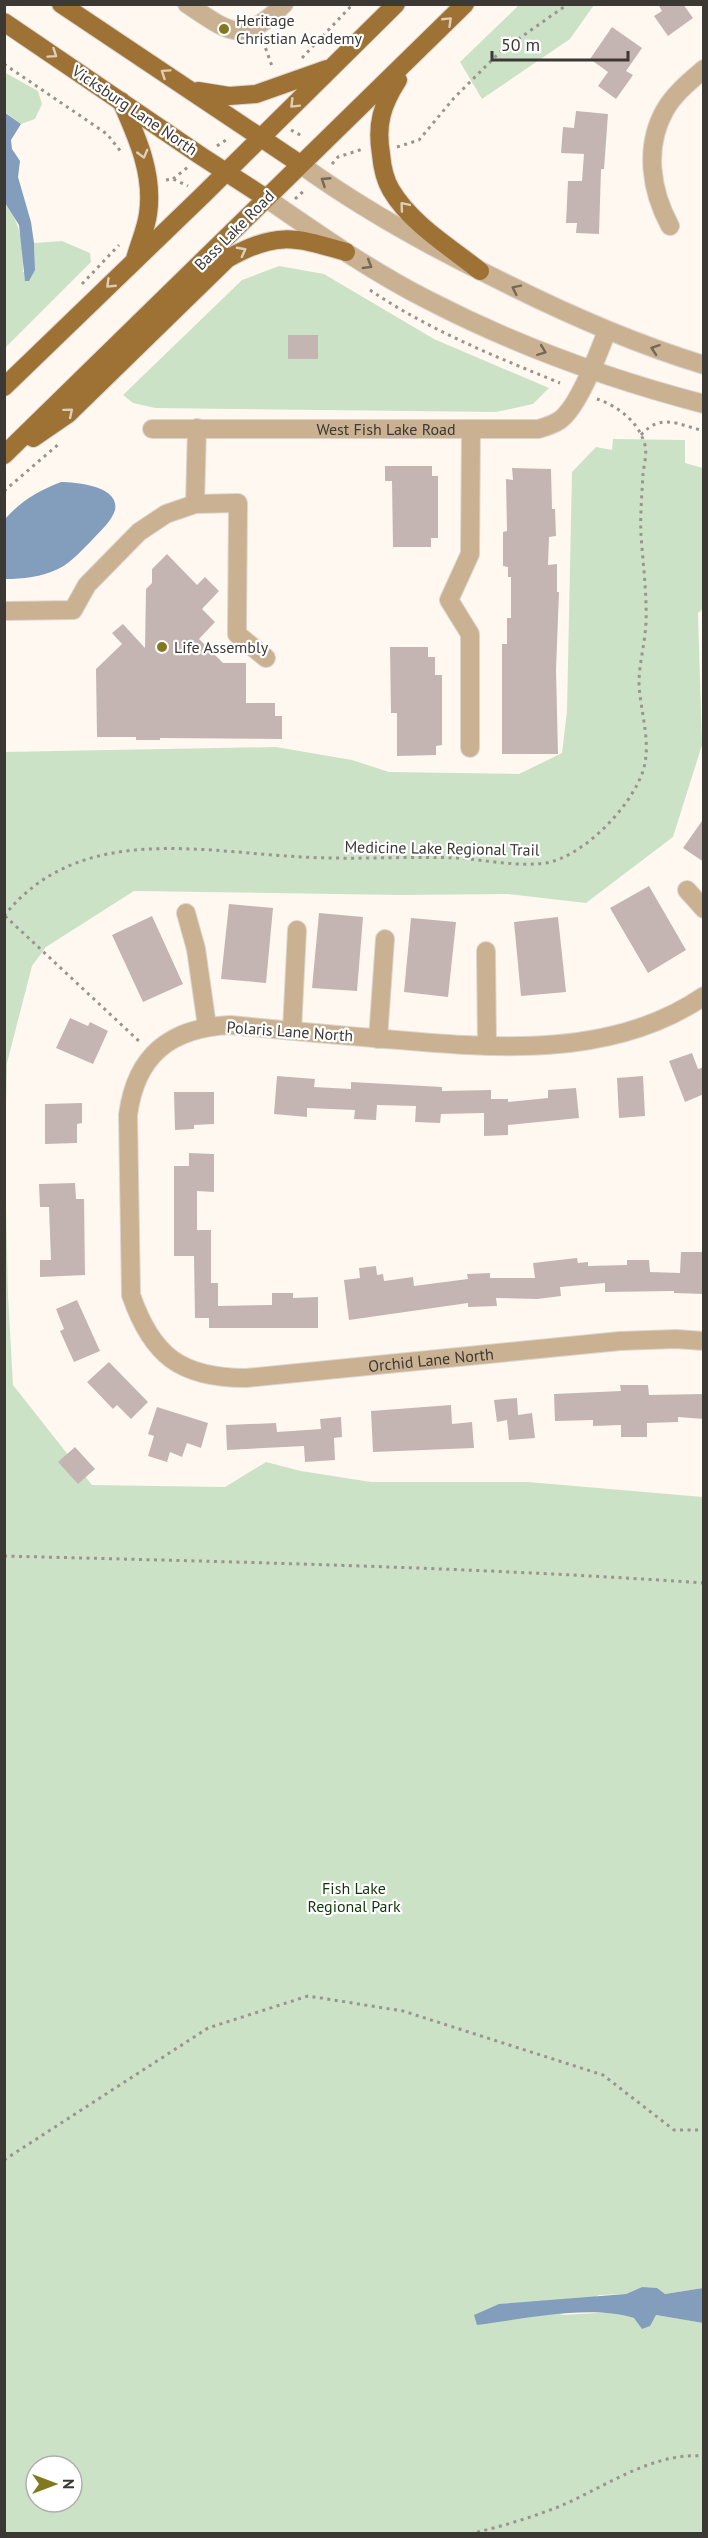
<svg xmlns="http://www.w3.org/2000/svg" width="708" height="2538" font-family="'PT Sans',sans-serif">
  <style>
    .green { fill: #cce2c7; fill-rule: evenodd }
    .water { fill: #829ebc }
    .building { fill: #c5b5b2 }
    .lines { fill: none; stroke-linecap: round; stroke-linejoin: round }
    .minor-casing { stroke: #dcd5cf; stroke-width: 20 }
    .major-casing { stroke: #dcd5cf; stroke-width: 20 }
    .path { stroke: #9a948f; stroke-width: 3; stroke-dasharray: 3 4.5; stroke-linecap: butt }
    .minor { stroke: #c9b191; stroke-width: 18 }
    .major { stroke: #9e7234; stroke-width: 18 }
    .oneway { stroke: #ddceb8 }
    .oneway2 { stroke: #746859 }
    .poi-dot { fill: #82781d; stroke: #fff; stroke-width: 2 }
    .labels { text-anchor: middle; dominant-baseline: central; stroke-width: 4.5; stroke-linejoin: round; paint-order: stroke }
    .poi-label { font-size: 16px; fill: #3c3834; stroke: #fff; text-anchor: start }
    .street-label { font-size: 16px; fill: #3c3834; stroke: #fff }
    .park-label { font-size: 16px; fill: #113709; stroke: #fff }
  </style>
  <rect width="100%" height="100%" fill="#fff8f1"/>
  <path class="green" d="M519,5H594L570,39L482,99L460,62Z
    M4,72L38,91L42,104L35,119L21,124L5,112Z
    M4,203C22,223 23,247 23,272L35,269L34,243L62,241L90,253L91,262L5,348Z
    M279,266L324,274L434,339L549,388L533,404L496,412L155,408L133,403L123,395L242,280Z
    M613,439L685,440V463L703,468L704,608L698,613L702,745L673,837L586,903L507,894L401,895L134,891L46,947L32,966L7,1063L5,1155L8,1295L13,1385L92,1485L225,1487L266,1462L301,1471L371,1482H528L703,1497V2288L665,2294L642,2287L626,2294L599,2295L560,2315L616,2312L634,2318L656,2315L703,2323V2533H5L4,752L276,747L352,760L389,772L519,774L562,753L567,711L572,472L596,447L612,450ZM36,2466H72V2502H36Z"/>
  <path class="water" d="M4,112L21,124L11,140L12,149L20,161L18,177L31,222L34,243L35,270L29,281H25L19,225L5,203Z
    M61,482C76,482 120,486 115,510C112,521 100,531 93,539C83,549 71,563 58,569C41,577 23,579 5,579V519C21,501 38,491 61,482Z
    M642,2287L657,2288L665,2294L703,2288V2323L656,2315L650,2326L642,2329L634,2318C588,2304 525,2319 477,2325L474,2315L499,2304L626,2294Z"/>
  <path class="building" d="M658,4H683L693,18L668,36L654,16L662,11Z
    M612,27L642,48L626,71L633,75L616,99L598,86L608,72L590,59Z
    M576,111L608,114L604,169H601L599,234L576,233L577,223H566L568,181H582L584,154L561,153L563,127L574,128Z
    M288,335H318V359H288Z
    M385,466H432V476H438V538H431V547H393L392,481H385Z
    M512,468L551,469L552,509H555L556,536L549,537L548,565L557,564V592H559L556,670L558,754H502V644H507V618H511V577H508V567L503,566V532L507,531L506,479L513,480Z
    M167,554L197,585L205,577L219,591L202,609L215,622L199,639L223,663H246V703H275V716H282V739L160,738V740H136V737H97L96,669L122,644L112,633L123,624L145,648L146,589L152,583V569Z
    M390,647H428V657H435V675H442V745L436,746V755L397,756V713H391Z
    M704,818V862L683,848Z
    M649,886L686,950L648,973L610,908Z
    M229,904L273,908L266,983L221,979Z
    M319,913L363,917L357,991L312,988Z
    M152,916L183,984L143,1002L112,935Z
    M558,917L566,992L521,996L514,922Z
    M411,918L456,922L448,997L404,992Z
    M70,1018L88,1026L90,1022L108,1031L93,1064L56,1048Z
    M692,1053L698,1069L704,1067V1094L685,1102L669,1061Z
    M277,1076L315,1079L314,1087L351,1089V1082L442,1087V1091L491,1090V1099H508V1102L548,1098V1090L576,1088L579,1118L508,1125V1135L484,1136V1113L441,1114L440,1123L415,1122L416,1106L377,1105L376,1120L354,1119L355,1110L307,1108V1117L274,1114Z
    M643,1076L645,1116L619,1118L617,1078Z
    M174,1092H214V1124L194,1125V1129L175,1130Z
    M82,1103V1123L77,1124V1143L45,1144V1104Z
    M189,1153L214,1154V1192L197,1191V1230H211V1283H218V1306L272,1305V1293H293V1298L318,1297V1328H209V1318H195L194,1256H174V1166H189Z
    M75,1183L76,1199H84L85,1275L40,1277V1260H51L49,1207H40L39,1184Z
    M681,1252H704V1294L674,1293V1291L605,1292V1283L560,1287L561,1296L537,1299L496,1298L497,1306L468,1307V1303L349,1320L344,1280L360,1278L359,1268L376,1266L377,1275L383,1274L384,1281L413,1277L414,1286L468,1279L467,1274L490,1273V1278H535L533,1263L577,1258L578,1263L588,1262V1266L627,1265V1260H649L650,1272L680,1273Z
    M77,1300L100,1351L74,1362L60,1331L64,1329L56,1309Z
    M109,1362L148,1402L131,1419L117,1405L113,1409L87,1382Z
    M620,1385H648L649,1395L704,1394V1419L678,1417V1422L647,1423V1437H621V1425L593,1426V1420L555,1421L554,1394L621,1391Z
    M517,1398L518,1415L532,1413L535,1438L509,1440L507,1420L497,1422L494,1400Z
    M451,1405L452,1424L472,1422L474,1448L373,1452L371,1411Z
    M157,1407L208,1423L201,1448L187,1443L182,1457L170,1452L167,1462L148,1456L154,1436L148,1434Z
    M341,1417L342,1437L334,1438L335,1460L305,1462L304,1446L227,1450L226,1425L276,1423L277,1432L321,1429L320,1419Z
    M75,1447L95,1469L78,1484L58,1462Z"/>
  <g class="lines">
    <defs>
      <g id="minor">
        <path d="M187,4C231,33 242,46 284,4"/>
        <path d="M300,164C362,209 429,246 497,279C564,313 632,343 704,365"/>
        <path d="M266,198C318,234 371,271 428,300C515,345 608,379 704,404"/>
        <path d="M670,226C651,191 644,147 665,110C674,94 690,81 704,69"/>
        <path id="s1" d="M152,429H538C545,427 553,425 560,420C579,406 598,354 607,331"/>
        <path d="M195,504L238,503L237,634L266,658"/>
        <path d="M4,611L73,610L87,585L139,532L166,514L195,504L197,428"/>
        <path d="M470,748V634L449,600L470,554L471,429"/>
        <path d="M687,890L704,909"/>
        <path d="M186,913L196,949L207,1026"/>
        <path d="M486,951L487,1046"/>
        <path id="s2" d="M704,996C611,1060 491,1048 385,1039C333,1035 282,1030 230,1025C170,1028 136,1055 128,1115L131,1295C152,1356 181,1378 246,1378L620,1341L676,1339L704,1341"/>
        <path d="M292,1031L297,930"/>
        <path d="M378,1039L385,939"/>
      </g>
      <path id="major" d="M61,4L300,164
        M4,22L201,156L266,198
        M398,80C382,105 376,124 381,154C382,166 385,180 391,190C411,224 450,247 480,271
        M198,91L229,96L256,94L327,69
        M121,101C137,137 154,174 148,214C146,229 139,244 135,259
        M4,387L205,193L396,4
        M33,438L68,414L227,259C276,231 294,237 346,252
        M4,455L465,4"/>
    </defs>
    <use href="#minor" class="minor-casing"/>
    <use href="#major" class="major-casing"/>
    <path class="path" d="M263,41L273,69
      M302,58L353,4
      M4,64L107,134L122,153
      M291,130L304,137
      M217,146L229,138
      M397,147L419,140L454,98L500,52L568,4
      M332,164L338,157L363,149
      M173,179L188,167
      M166,180L173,179L188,186
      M295,199L306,189
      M82,284L119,245
      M370,290C429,330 494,356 560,383
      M641,435C661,413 677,424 704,431
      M4,491L60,443
      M4,916C78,822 201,852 303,857C355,860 406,856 458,858C487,860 516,867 546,863C584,856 631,807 643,771C652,742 640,712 639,683C639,664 645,643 646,623C647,594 643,564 641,535C640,515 642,494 643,474C644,464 648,452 644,442C637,420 617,406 597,399
      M5,916L141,1043
      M4,1556C238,1562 471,1567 704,1583
      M4,2160L208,2028L308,1996L403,2011L603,2075L674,2130H704
      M470,2534C499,2527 530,2518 558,2507C604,2488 651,2452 704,2456"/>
    <use href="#minor" class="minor"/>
    <use href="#major" class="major"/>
  </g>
  <defs><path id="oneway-chevron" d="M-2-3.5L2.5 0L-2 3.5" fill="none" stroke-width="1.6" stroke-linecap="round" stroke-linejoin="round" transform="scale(1.5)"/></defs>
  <g class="oneway">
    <use href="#oneway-chevron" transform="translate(448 21) rotate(-44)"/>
    <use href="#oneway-chevron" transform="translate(53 54) rotate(34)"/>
    <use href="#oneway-chevron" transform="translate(165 73) rotate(-146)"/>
    <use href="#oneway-chevron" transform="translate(294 104) rotate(135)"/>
    <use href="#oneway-chevron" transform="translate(143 154) rotate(75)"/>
    <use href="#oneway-chevron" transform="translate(404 206) rotate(-130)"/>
    <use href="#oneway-chevron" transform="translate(242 251) rotate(-28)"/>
    <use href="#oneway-chevron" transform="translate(110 284) rotate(136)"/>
    <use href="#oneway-chevron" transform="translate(69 412) rotate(-40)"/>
  </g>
  <g class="oneway2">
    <use href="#oneway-chevron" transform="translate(325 181) rotate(-147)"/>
    <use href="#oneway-chevron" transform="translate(368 265) rotate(31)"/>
    <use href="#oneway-chevron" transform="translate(516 289) rotate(-154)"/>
    <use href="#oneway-chevron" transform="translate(655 349) rotate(-161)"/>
    <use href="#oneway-chevron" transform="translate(542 351) rotate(21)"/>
  </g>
  <g class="poi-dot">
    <circle cx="224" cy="29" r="6"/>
    <circle cx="162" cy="647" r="6"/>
  </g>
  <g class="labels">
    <g class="poi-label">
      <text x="236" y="20">Heritage<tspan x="236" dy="18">Christian Academy</tspan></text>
      <text x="174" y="647">Life Assembly</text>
    </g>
    <g class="street-label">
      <text transform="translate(135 110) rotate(34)">Vicksburg Lane North</text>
      <text transform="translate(234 230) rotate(-45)">Bass Lake Road</text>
      <text stroke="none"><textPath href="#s1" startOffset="234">West Fish Lake Road</textPath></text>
      <text transform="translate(442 848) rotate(1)">Medicine Lake Regional Trail</text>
      <text transform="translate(290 1031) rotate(4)">Polaris Lane North</text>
      <text stroke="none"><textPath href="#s2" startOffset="1156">Orchid Lane North</textPath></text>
    </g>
    <g class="park-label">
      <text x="354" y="1888">Fish Lake<tspan x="354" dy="18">Regional Park</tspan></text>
    </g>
  </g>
  <rect width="708" height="2538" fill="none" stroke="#3c3834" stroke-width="12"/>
  <g transform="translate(54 2484) rotate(90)"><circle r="28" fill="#ffffff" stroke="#b1afae" stroke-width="1.5"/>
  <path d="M0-4.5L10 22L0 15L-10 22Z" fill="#82781d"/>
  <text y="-9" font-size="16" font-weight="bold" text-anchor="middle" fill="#3c3834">N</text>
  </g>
  <path d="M492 51v9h136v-9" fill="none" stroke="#3c3834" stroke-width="3"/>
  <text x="501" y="51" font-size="18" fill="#3c3834" stroke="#ffffff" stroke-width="4.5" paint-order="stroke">50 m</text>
</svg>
